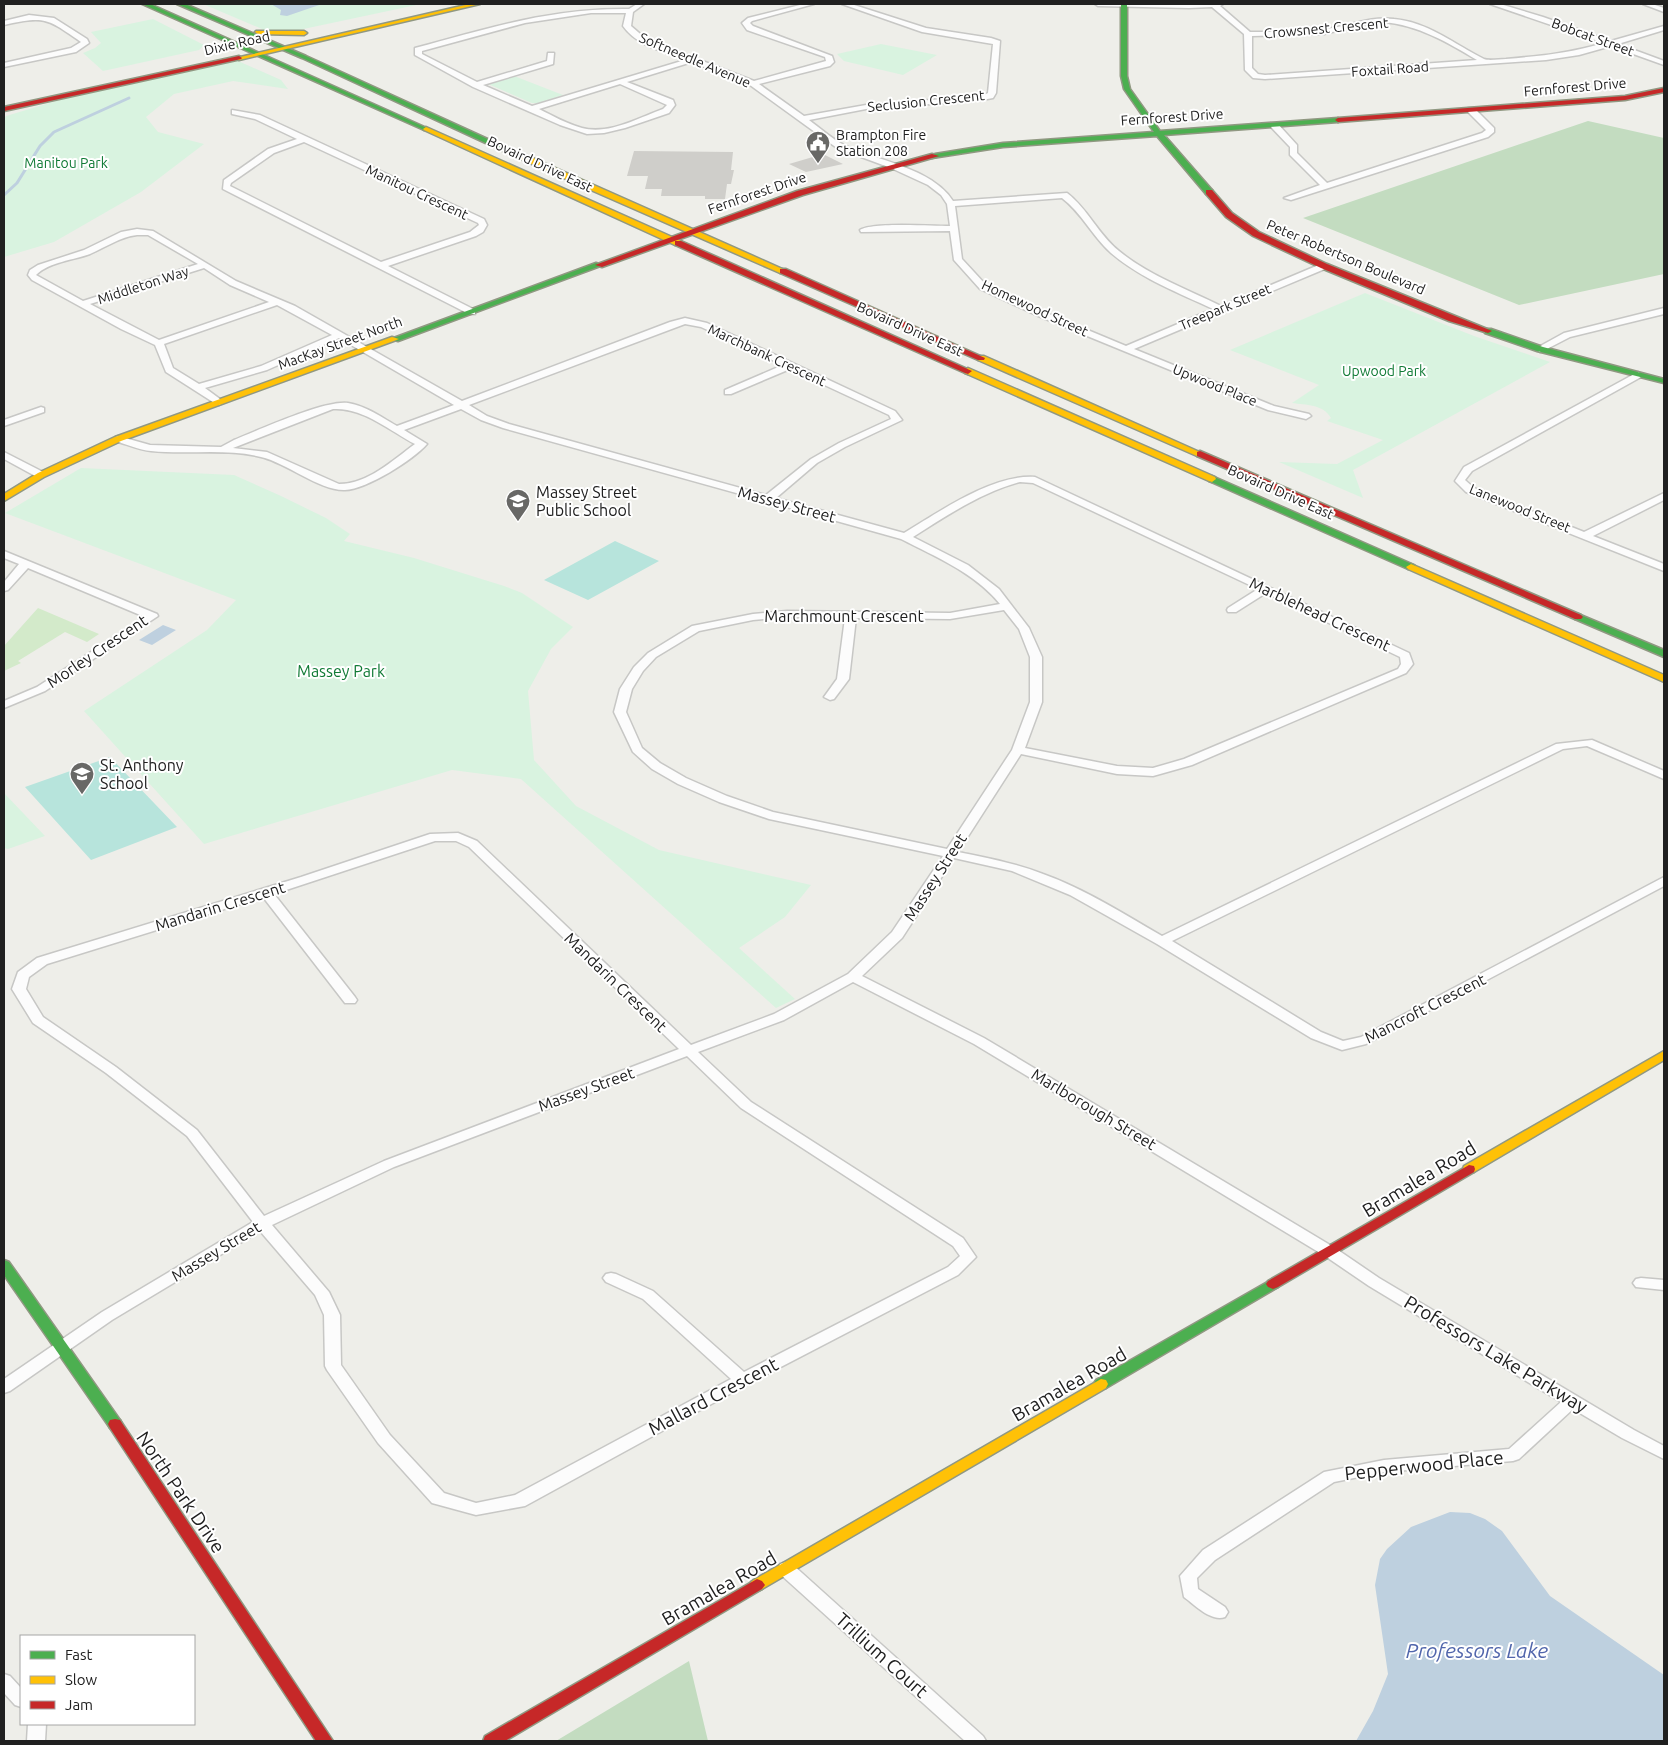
<svg xmlns="http://www.w3.org/2000/svg" width="1668" height="1745" font-family="Ubuntu,sans-serif">
  <style>
    .grass { fill: #d3eaca }
    .forest { fill: #c3dcc0 }
    .park { fill: #d9f3e0 }
    .pitch { fill: #b7e4dc }
    .water { fill: #bed0df }
    .lines { fill: none; stroke-linecap: round; stroke-linejoin: round }
    .stream { stroke: #bed0df; stroke-width: 3 }
    .building { fill: #cfceca }
    .street-casing { stroke: #c7c7c5; stroke-width: 3 }
    .fast-casing { stroke: #909882; stroke-width: 3 }
    .slow-casing { stroke: #909882; stroke-width: 3 }
    .jam-casing { stroke: #909882; stroke-width: 3 }
    .street { fill: #fcfcfc; fill-rule: evenodd }
    .fast { fill: #4caf50; fill-rule: evenodd }
    .slow { fill: #ffc107; fill-rule: evenodd }
    .jam { fill: #c62828; fill-rule: evenodd }
    .labels { text-anchor: middle; dominant-baseline: central; stroke-width: 4; stroke-linejoin: round; paint-order: stroke }
    .far-street-label { font-size: 14px; fill: #202020; stroke: #fff }
    .far-poi-label { font-size: 14px; fill: #202020; stroke: #fff; text-anchor: start }
    .far-park-label { font-size: 14px; fill: #117b36; stroke: #fff }
    .poi-label { font-size: 16px; fill: #202020; stroke: #fff; text-anchor: start }
    .street-label { font-size: 16px; fill: #202020; stroke: #fff }
    .park-label { font-size: 16px; fill: #117b36; stroke: #fff }
    .near-street-label { font-size: 19px; fill: #202020; stroke: #fff }
    .near-water-label { font-size: 21px; font-style: italic; fill: #5166ac; stroke: #fff }
  </style>
  <rect width="100%" height="100%" fill="#eeeee9"/>
  <path class="grass" d="M38,608L99,634L87,642L65,632L18,661L21,663L4,671V646Z"/>
  <path class="forest" d="M1588,121L1664,138V274L1519,305L1303,218Z
    M689,1661L708,1741H556Z"/>
  <path class="park" d="M203,4H421L280,34L262,29Z
    M153,19L204,45L199,50L103,71L83,53L95,48L101,43L91,32Z
    M881,44L937,55L903,75L844,61L837,54Z
    M238,61L281,80L288,89L233,81L174,94L146,117L158,132L204,144L141,192L54,242L4,257V119L6,116L63,99Z
    M514,76L563,95L538,103H532L488,84Z
    M1365,293L1474,336L1550,362L1353,470L1363,498L1279,462L1337,464L1383,440L1327,421L1331,418C1323,404 1306,405 1292,403L1319,385L1230,350Z
    M81,468L234,475L281,496L326,518L350,534L344,541L414,558L504,586L522,593L573,627L551,649L528,691L534,760L576,806L659,850L811,885L785,917L739,948L795,999L776,1008L521,779L452,770L204,844L84,711L207,630L236,600L5,513Z
    M4,793L45,836L8,849L4,848Z"/>
  <path class="pitch" d="M615,541L659,561L588,600L544,580Z
    M110,757L177,827L91,860L25,787Z"/>
  <path class="water" d="M271,4H322L287,16L280,15L281,10Z
    M163,625L176,630L152,645L139,640Z
    M1450,1512L1470,1513L1485,1519L1502,1531L1550,1596L1664,1675V1741H1356L1373,1711L1388,1674L1375,1585L1380,1559L1387,1549L1411,1527Z"/>
  <g class="lines">
    <path class="stream" d="M4,195L17,183L40,146L54,132L129,98"/>
  </g>
  <path class="building" d="M634,151L733,152L731,170H734L731,184H727L725,199H705V196H661L662,189H645L648,176H627Z
    M823,154L843,164L806,172L789,164Z"/>
  <g class="lines">
    <defs>
      <path id="street" d="M637,4H644L633,12L631,26L646,39L754,81L826,61L825,57L747,30L742,23L748,18L804,4H814L752,21L750,23L753,26L832,56L834,62L830,66L759,84L804,116L866,105L982,96L988,93L993,44L922,32L842,4H851L926,28L991,38L1000,41L996,93L993,98L982,100L866,109L809,120C820,128 832,139 844,145C878,161 932,168 953,201L1067,193C1088,209 1098,234 1119,251C1148,275 1187,289 1221,306L1321,264H1327V268L1134,349L1274,406L1309,414L1311,416L1306,419L1268,410L1036,315L980,289L954,260L950,231L861,232L860,230C871,222 933,226 950,226L947,204L941,195L928,185L891,168L837,148L750,85L692,62L627,82L673,100L675,105L669,113L625,128L604,133L587,134L560,125L473,87L415,55V48C490,28 550,8 629,9ZM591,13H626L623,26C637,46 663,51 685,60L532,106L483,85L553,64L554,53H548L547,61L477,82L422,54V51L525,23ZM620,84L667,105L663,109C638,118 609,135 582,128C567,124 553,116 539,109ZM1062,198C1082,213 1092,236 1111,253C1140,278 1179,293 1213,309L1126,346L1042,311L986,285L962,259L955,206Z
        M1095,4H1223L1220,6L1250,32C1275,32 1301,33 1326,29C1350,26 1369,16 1394,19C1428,22 1454,44 1484,59C1489,61 1499,59 1506,59C1540,56 1571,53 1604,43L1490,4H1500L1543,17L1611,41L1664,26V30L1618,44L1664,61V65L1611,46L1579,55L1546,60L1265,79L1253,78L1245,70L1244,34L1212,7L1189,8L1098,6ZM1383,22C1418,25 1447,42 1477,60L1265,75L1258,74L1252,68V36L1324,34L1365,24Z
        M1643,4H1652L1664,8V12Z
        M29,15L54,18L87,39L89,43L76,52L4,67V63L71,48L81,42C46,18 46,16 4,25V21Z
        M1468,108H1474L1494,128V132L1488,137L1291,200L1284,198L1320,185L1290,155V147L1271,127V123H1277L1297,145V153L1327,183L1482,133L1486,130L1468,112Z
        M232,110L260,115L484,219L487,225L483,232L476,236L388,266L475,310V314H469L223,189L224,180L268,149L297,139L255,119L232,114ZM304,142L478,223L479,225L470,232L381,262L230,186L231,183L274,153Z
        M137,229L153,231L236,281L295,306L462,401L670,322L685,318L707,323L895,411L902,420L845,447L817,463L776,498L904,533C939,512 993,474 1035,477L1409,653L1413,664L1406,673L1192,765L1153,776L1117,774L1021,754L958,852C987,858 1015,863 1043,874C1085,889 1124,914 1162,936L1556,744L1592,740L1664,771V779L1587,746L1563,749L1172,941L1321,1032L1343,1041L1361,1037L1664,877V886L1366,1044L1342,1050L1311,1038L1157,944L1070,895L1012,871L954,858L902,938L862,976L984,1038L1335,1248L1379,1278L1634,1430L1664,1446V1459L1622,1438L1573,1409L1519,1459L1513,1461L1384,1472L1334,1482L1215,1560L1197,1578L1198,1589L1225,1607L1228,1612L1225,1617C1211,1622 1195,1605 1184,1597L1180,1576L1203,1550L1324,1472L1384,1460L1509,1449L1561,1402L1369,1286L1325,1256L974,1044L853,982L784,1020L698,1052L751,1102L963,1238L976,1257L958,1275L748,1384L525,1506L476,1515L432,1503L378,1443L327,1370L325,1366L324,1315L315,1295L260,1231L112,1320L10,1391L4,1393V1379L102,1312L253,1222L187,1136L106,1073L33,1023L12,989L18,972L37,958L301,877L430,834L458,833L477,841L691,1045L774,1014L848,974L892,932L943,856L769,819L719,802L678,784L652,769L633,752L614,712L620,689L634,667L648,653L692,626L753,614L787,611L950,613L1000,604C975,573 936,557 901,539L503,428L481,420L461,409L404,430L427,444C413,460 367,489 345,490C320,491 287,463 261,457C226,448 187,455 151,451C139,450 126,444 115,441L113,439L118,436L150,445L221,447L234,440C259,430 324,400 348,403C366,406 381,417 397,426L454,405L339,338L267,370L205,388L224,402L219,405L216,404L166,372L155,345L121,329L32,280L28,275L30,270L38,265L84,250L121,232ZM137,235H148L198,264L83,301L36,275C49,262 74,260 90,254C106,247 120,237 137,235ZM204,268L230,285L269,302L159,340L90,304ZM277,305L332,335L261,366L199,384L173,368L164,344ZM685,324L701,327L783,365L725,390V394H731L790,369L889,415L891,419L839,443L811,459L766,495L509,424L487,416L469,405ZM333,409C363,407 390,431 415,444C393,460 368,484 339,484L267,452L233,448ZM1020,482L1033,483L1258,589L1228,608L1227,610L1228,612H1236L1266,593L1400,657L1401,664L1398,669L1184,759L1153,768L1117,766L1025,748L1042,702V657L1029,628L999,589L968,565L913,537C946,516 982,492 1020,482ZM1004,610L1019,629L1030,657V702L1012,750L947,849L773,812L727,796L686,778L660,763L642,748L626,712L632,689L643,671L656,657L699,631L753,620L787,617L845,618L837,679L824,697L830,700L834,699L849,679L856,618L950,619ZM435,841H456L469,847L679,1049L384,1161L264,1216L197,1130L116,1067L43,1017L26,989L29,977L47,964L263,897L345,1003H355L357,1000L355,997L274,894ZM687,1056L741,1108L953,1246L960,1256L948,1267L744,1372L653,1291L616,1274L611,1273L606,1274L603,1278L606,1282L643,1299L731,1379L515,1495L476,1503L444,1493L390,1435L341,1365L340,1315L329,1292L272,1225L394,1167Z
        M1664,308V314L1570,337L1543,351L1540,352L1535,349L1564,333Z
        M1638,372L1643,375L1641,377L1472,471L1465,480L1474,488L1584,532L1664,493V500L1593,536L1664,564V571L1466,492L1455,481L1464,467Z
        M41,407L44,408V412L4,426V420Z
        M4,452L45,473L46,475L41,478L37,477L4,459Z
        M4,551L157,614L158,616L45,691L4,708V701L37,687L145,617L28,568L8,590L4,591V582L19,564L4,558Z
        M1641,1278L1664,1280V1290L1636,1287L1633,1283L1636,1279Z
        M786,1562L792,1564L983,1736L986,1741H965L780,1574L778,1569L780,1564Z
        M4,1674L10,1676L21,1688V1707L15,1705L4,1693Z
        M28,1724H46L45,1741H27Z"/>
      <path id="fast" d="M142,4H150L429,129L424,130Z
        M177,4H185L306,56L525,156L518,158L302,58Z
        M1121,4H1127V76L1130,89L1160,131L1338,118L1341,120L1338,122L1164,135L1212,190L1213,192L1209,194H1206L1157,136L1003,147L932,158L931,156L935,154L1003,143L1154,132L1124,89L1121,76Z
        M596,263L603,265L398,341L391,339Z
        M1485,329H1491L1543,347L1664,379V383L1537,351L1485,333Z
        M1212,476L1414,565L1416,567L1414,569H1408L1209,481L1208,479Z
        M1578,614L1664,650V657L1575,619L1573,617L1575,615Z
        M4,1260L9,1262L120,1420L122,1424L120,1428L115,1429L110,1428L4,1275Z
        M1273,1279L1278,1281L1280,1284L1278,1287L1106,1388L1101,1389L1096,1388L1094,1384L1096,1380Z"/>
      <path id="slow" d="M470,4H480L239,60L236,58Z
        M256,31H304L307,33L304,35L258,34L255,32Z
        M426,127L681,241L682,243L675,245L424,130L423,129Z
        M518,154H524L787,271L780,273L518,158Z
        M392,337L399,339L121,441L44,477L4,501V494L38,473L115,437Z
        M978,356H984L1204,454L1203,456H1197L978,360Z
        M968,368L1215,477L1216,479L1212,482L1209,481L965,373L964,371Z
        M1411,564L1664,675V682L1408,569L1406,567Z
        M1664,1051V1060L1474,1172H1464L1463,1169L1464,1166Z
        M1101,1379L1106,1380L1108,1384L1106,1388L762,1589L757,1591L752,1589L749,1585L752,1581Z"/>
      <path id="jam" d="M239,56L242,58L241,59L4,111V107Z
        M1664,88V92L1625,100L1338,122L1335,120L1338,118L1625,96Z
        M932,154L939,156L803,195L602,267L595,265L797,191Z
        M1206,190H1212L1232,213L1259,232L1327,264L1492,331L1488,333L1449,321L1321,268L1253,236L1226,217L1206,194Z
        M675,241H681L972,371L968,374L965,373L675,245Z
        M780,269H786L985,358L984,360H978L780,273Z
        M1200,451L1581,615L1583,617L1581,619H1575L1197,456V452Z
        M1469,1165L1474,1166L1475,1169L1474,1172L1278,1287L1273,1289L1268,1287L1266,1284L1268,1281Z
        M115,1419L120,1420L333,1741H316L110,1428L108,1424L110,1420Z
        M757,1579L762,1581L765,1585L762,1589L505,1741H483L485,1736Z"/>
    </defs>
    <use href="#street" class="street-casing"/>
    <use href="#fast" class="fast-casing"/>
    <use href="#slow" class="slow-casing"/>
    <use href="#jam" class="jam-casing"/>
    <use href="#street" class="street"/>
    <use href="#fast" class="fast"/>
    <use href="#slow" class="slow"/>
    <use href="#jam" class="jam"/>
  </g>
  <defs>
    <symbol id="civic-pin" viewBox="-11 -11 22 30"><path d="M0 17L-7.5 6A9.5 9.5 0 1 1 7.5 6Z" fill="#686866" stroke="#fff"/><path d="M-.6-6.5H3V-4.5H.6V-3L4-1V1h2V6H-6V1h2V-1L-.6-3ZM-1.2 2.5V6h2.4V2.5Z" fill="#fff"/></symbol>
    <symbol id="school-pin" viewBox="-11 -11 22 30"><path d="M0 17L-7.5 6A9.5 9.5 0 1 1 7.5 6Z" fill="#686866" stroke="#fff"/><path d="M0-5L7-2L0 1L-7-2ZM-4 1L0 2.5L4 1V4Q0 6-4 4Z" fill="#fff"/></symbol>
  </defs>
  <g fill-rule="evenodd">
    <use href="#civic-pin" x="804" y="129" width="28" height="38"/>
    <use href="#school-pin" x="504" y="487" width="28" height="38"/>
    <use href="#school-pin" x="68" y="760" width="28" height="38"/>
  </g>
  <g class="labels">
    <g class="far-street-label">
      <text transform="translate(1326 28) rotate(-5)">Crowsnest Crescent</text>
      <text transform="translate(1593 37) rotate(20)">Bobcat Street</text>
      <text transform="translate(237 43) rotate(-13)">Dixie Road</text>
      <text transform="translate(695 60) rotate(23)">Softneedle Avenue</text>
      <text transform="translate(1390 69) rotate(-4)">Foxtail Road</text>
      <text transform="translate(1575 87) rotate(-5)">Fernforest Drive</text>
      <text transform="translate(926 101) rotate(-6)">Seclusion Crescent</text>
      <text transform="translate(1172 117) rotate(-4)">Fernforest Drive</text>
      <text transform="translate(540 164) rotate(25)">Bovaird Drive East</text>
      <text transform="translate(417 192) rotate(25)">Manitou Crescent</text>
      <text transform="translate(757 193) rotate(-19)">Fernforest Drive</text>
      <text transform="translate(1346 257) rotate(23)">Peter Robertson Boulevard</text>
      <text transform="translate(143 285) rotate(-18)">Middleton Way</text>
      <text transform="translate(1225 307) rotate(-23)">Treepark Street</text>
      <text transform="translate(1035 308) rotate(25)">Homewood Street</text>
      <text transform="translate(910 329) rotate(24)">Bovaird Drive East</text>
      <text transform="translate(340 343) rotate(-20)">MacKay Street North</text>
      <text transform="translate(767 355) rotate(25)">Marchbank Crescent</text>
      <text transform="translate(1215 385) rotate(22)">Upwood Place</text>
      <text transform="translate(1281 492) rotate(24)">Bovaird Drive East</text>
      <text transform="translate(1520 508) rotate(22)">Lanewood Street</text>
    </g>
    <g class="far-poi-label">
      <text x="836" y="135">Brampton Fire<tspan x="836" dy="16">Station 208</tspan></text>
    </g>
    <g class="far-park-label">
      <text x="66" y="163">Manitou Park</text>
      <text x="1384" y="371">Upwood Park</text>
    </g>
    <g class="poi-label">
      <text x="536" y="492">Massey Street<tspan x="536" dy="18">Public School</tspan></text>
      <text x="100" y="765">St. Anthony<tspan x="100" dy="18">School</tspan></text>
    </g>
    <g class="street-label">
      <text transform="translate(787 504) rotate(15)">Massey Street</text>
      <text transform="translate(1320 614) rotate(25)">Marblehead Crescent</text>
      <text x="844" y="616">Marchmount Crescent</text>
      <text transform="translate(97 651) rotate(-34)">Morley Crescent</text>
      <text transform="translate(935 877) rotate(-57)">Massey Street</text>
      <text transform="translate(220 906) rotate(-17)">Mandarin Crescent</text>
      <text transform="translate(616 982) rotate(44)">Mandarin Crescent</text>
      <text transform="translate(1425 1008) rotate(-27)">Mancroft Crescent</text>
      <text transform="translate(586 1089) rotate(-20)">Massey Street</text>
      <text transform="translate(1094 1109) rotate(31)">Marlborough Street</text>
      <text transform="translate(216 1251) rotate(-31)">Massey Street</text>
    </g>
    <g class="park-label">
      <text x="341" y="671">Massey Park</text>
    </g>
    <g class="near-street-label">
      <text transform="translate(1419 1179) rotate(-31)">Bramalea Road</text>
      <text transform="translate(1496 1354) rotate(31)">Professors Lake Parkway</text>
      <text transform="translate(1069 1384) rotate(-30)">Bramalea Road</text>
      <text transform="translate(713 1396) rotate(-28)">Mallard Crescent</text>
      <text transform="translate(1424 1465) rotate(-6)">Pepperwood Place</text>
      <text transform="translate(181 1492) rotate(56)">North Park Drive</text>
      <text transform="translate(719 1588) rotate(-30)">Bramalea Road</text>
      <text transform="translate(882 1655) rotate(42)">Trillium Court</text>
    </g>
    <g class="near-water-label">
      <text x="1477" y="1650">Professors Lake</text>
    </g>
  </g>
  <rect width="1668" height="1745" fill="none" stroke="#202020" stroke-width="10"/>
  <rect x="20" y="1635" width="175" height="90" fill="#ffffff" stroke="#a6a6a6"/>
  <rect x="30" y="1651" width="25" height="8" fill="#4caf50" stroke="#a6a6a6"/>
  <text x="65" y="1660" font-size="15" fill="#202020">Fast</text>
  <rect x="30" y="1676" width="25" height="8" fill="#ffc107" stroke="#a6a6a6"/>
  <text x="65" y="1685" font-size="15" fill="#202020">Slow</text>
  <rect x="30" y="1701" width="25" height="8" fill="#c62828" stroke="#a6a6a6"/>
  <text x="65" y="1710" font-size="15" fill="#202020">Jam</text>
</svg>
